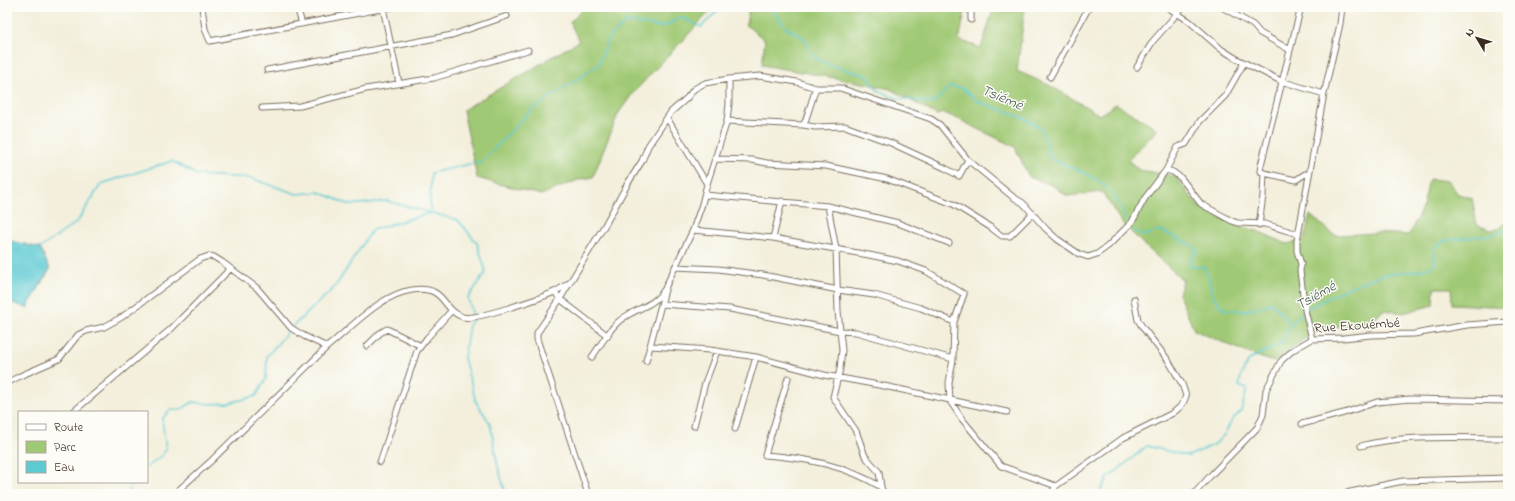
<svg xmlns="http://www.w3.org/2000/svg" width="1515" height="501" font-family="'Indie Flower',sans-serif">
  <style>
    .green { fill: #a0c975; stroke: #6e7a4a }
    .water { fill: #5dcad3; stroke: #4c7a78 }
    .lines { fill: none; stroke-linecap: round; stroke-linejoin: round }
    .stream { stroke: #5dcad3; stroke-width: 1.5 }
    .minor-casing { stroke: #7b6f60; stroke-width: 7 }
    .minor { stroke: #fff; stroke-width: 5 }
    .labels { text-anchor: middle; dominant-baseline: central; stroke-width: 3; stroke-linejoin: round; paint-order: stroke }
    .street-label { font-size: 14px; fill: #3b2a1e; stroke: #fdfcf7 }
    .water-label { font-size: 15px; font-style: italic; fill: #455a54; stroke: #fdfcf7 }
  </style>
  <rect width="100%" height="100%" fill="#fdfcf7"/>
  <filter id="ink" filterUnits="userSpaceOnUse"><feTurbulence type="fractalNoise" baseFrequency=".025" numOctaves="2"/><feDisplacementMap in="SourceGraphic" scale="8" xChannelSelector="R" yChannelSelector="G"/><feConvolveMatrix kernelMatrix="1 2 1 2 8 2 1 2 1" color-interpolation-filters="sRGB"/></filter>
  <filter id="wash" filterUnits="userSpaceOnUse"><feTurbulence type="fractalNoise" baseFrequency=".012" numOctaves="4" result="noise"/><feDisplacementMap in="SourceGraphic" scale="16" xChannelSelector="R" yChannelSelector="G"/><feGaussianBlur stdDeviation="0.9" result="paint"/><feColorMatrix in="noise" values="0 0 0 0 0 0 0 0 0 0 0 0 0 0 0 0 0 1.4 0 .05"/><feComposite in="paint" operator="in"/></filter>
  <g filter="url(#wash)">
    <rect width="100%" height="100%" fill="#f3efdc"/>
    <path class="green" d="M585,7H714L633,93L618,114L593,177L578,180L541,195L477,178L463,110L579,41L570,22Z
      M749,7H966L959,40L981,48L994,7H1025L1017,71L1049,85L1100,115L1116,104L1158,129L1128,160L1139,170L1175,176L1197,205L1237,225L1257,231L1287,244L1304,240L1310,215L1334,235L1379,233L1409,235L1423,206L1429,179L1448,181L1458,194L1472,198L1477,225L1491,230L1501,228L1505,223L1508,221V307L1452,304L1451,288H1434L1433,305L1403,313L1383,310L1372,323L1318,329L1274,362L1248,353L1194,330L1179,295L1183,280L1143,244L1122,223L1102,192L1067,196L1052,185L1029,177L1015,147L956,118L944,113L937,115L890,89L863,83L762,65L765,40L746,25Z"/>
    <path class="water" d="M7,240L40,248L50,269L27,308L7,301Z"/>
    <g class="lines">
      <path class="stream" d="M709,7L716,12L722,7
        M769,7L787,28L804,38L812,55L830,65L868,76L877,90L896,98L934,103L950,86L962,88L977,101L1024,118L1041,129L1051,159C1085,173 1117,182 1126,222
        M1133,230L1143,236L1160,230L1191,245L1198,251L1190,259V267H1204L1209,279L1213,295L1223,309L1244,311L1272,303L1291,324L1304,311
        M39,249L77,222L101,184L172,161L197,175L250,178L297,194L319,192L350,205L387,201L458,220L477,243L486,272L468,298L473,315
        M1307,309C1330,296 1355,283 1380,276C1399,270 1420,275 1436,264L1433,248L1444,241L1497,234L1508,229
        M473,319L469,325L464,358L476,402L490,423L498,467L506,494
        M147,467L161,456L166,450L162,419L170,410H180L193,402L209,404L229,403L256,396L266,379L267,356L291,328L335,287L372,230L430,213L431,173L483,161L530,111L598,65L609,38L626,22L663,27L681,17L701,27L716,12
        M127,494L133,482
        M1098,494L1108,478L1147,446L1188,456L1214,445L1224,435L1232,420L1241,411L1247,389L1239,386L1241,376L1248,361L1258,355L1282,343L1291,324"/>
    </g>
  </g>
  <g filter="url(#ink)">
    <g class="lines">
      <defs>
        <path id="minor" d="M202,7L205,29L210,41L391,7
          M297,7L302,24
          M1167,7L1189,21L1221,49L1237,59L1281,81L1324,94
          M1222,7L1253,25L1260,33L1290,50
          M383,8L399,83
          M971,20V7
          M1137,67L1153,41L1183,7
          M267,70L452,35L507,16
          M1050,77L1089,7
          M262,108L300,106L366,89L434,78L528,50
          M667,118L707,184
          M727,121L803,125L805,122L816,88
          M803,125L815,127L845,126L891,143L945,168L959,176L968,160
          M715,159L752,160L767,163L826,166L887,179L953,204L990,227L1002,236H1010L1032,214
          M1166,170L1173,172L1181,178L1201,204L1232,221L1238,223L1265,224L1298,234
          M1264,173L1296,180L1305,174L1309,175
          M705,195L828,206L898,223L949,243
          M828,206L836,249L838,311L842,350L840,369L833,397L856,431L865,456L879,472L881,487L883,494
          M1259,225L1263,196L1264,173L1260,171L1261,165L1301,7
          M693,230L773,238L869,255L898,261L926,271L964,294L954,322L953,359L949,383L950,401L962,419L1001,466L1056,486
          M773,238L782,201
          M675,267L718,269L763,275L838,290L874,295L921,308L954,322
          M555,292L560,299L608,336
          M662,304L730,309L840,331L856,332L953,359
          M1312,339L1305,310L1300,271L1301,264L1297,251V241L1324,94L1340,24L1342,7
          M367,346L380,333L387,329L421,346
          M651,346L710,350L756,357L824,375L884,386L1007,412
          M592,357C600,346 608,331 618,322C632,309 654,307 664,290
          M646,361L666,286L693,230L702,204L707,184L727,121L729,104V79
          M788,378L765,455C806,458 845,465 881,487
          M7,383L20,376L59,359L78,335L86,331L104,327L122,317L200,259L209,256L214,257L222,262L257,288L291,328L304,336L327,347C351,328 381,294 412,290C447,285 441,310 463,317C474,321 541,298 554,292C559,290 563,287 567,284
          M73,412L171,329L230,269
          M1302,424L1344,413L1377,402L1410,399L1508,401
          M694,426L705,383L717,351
          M735,429L756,357
          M1361,446C1403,434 1463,438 1508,438
          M380,462L417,351L427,338L452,310
          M174,494L211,461L327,347
          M588,494L537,339V333L560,299L606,223L628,183L642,161L648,146L671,112L687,98L694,89L705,83L729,79L760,76L797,82L816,88H840L931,119L940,125L968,160L1013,197L1023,203L1046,229L1057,239L1079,254L1088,257L1097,254L1108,246L1132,222L1145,198L1166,170L1178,147L1186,144L1200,121L1225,96L1244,63
          M1051,494L1056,486L1123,438L1173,413L1180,407L1184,401L1186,396L1182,384L1168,360L1143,328L1138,320L1134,299
          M1194,494L1212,474L1257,428L1263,415L1266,390L1281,361L1293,350L1312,339L1343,338L1371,335L1414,334L1467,325L1508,322
          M1341,494L1403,481L1508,478"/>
      </defs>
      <use href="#minor" class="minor-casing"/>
      <use href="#minor" class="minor"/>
    </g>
  </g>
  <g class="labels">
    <g class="street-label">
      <text transform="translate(1357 326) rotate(-4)">Rue Ekouémbé</text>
    </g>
    <g class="water-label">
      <text transform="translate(1002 98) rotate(23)">Tsiémé</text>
      <text transform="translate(1316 296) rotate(-30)">Tsiémé</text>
    </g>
  </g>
  <rect width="1515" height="501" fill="none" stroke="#fdfcf7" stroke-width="24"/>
  <rect x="18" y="411" width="130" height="72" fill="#fdfcf7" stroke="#afa8a0"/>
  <rect x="26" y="424" width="20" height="6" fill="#ffffff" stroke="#afa8a0"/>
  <text x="54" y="431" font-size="12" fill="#3b2a1e">Route</text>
  <rect x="26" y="441" width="20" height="12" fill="#a0c975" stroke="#afa8a0"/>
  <text x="54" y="451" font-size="12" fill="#3b2a1e">Parc</text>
  <rect x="26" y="461" width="20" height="12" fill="#5dcad3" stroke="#afa8a0"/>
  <text x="54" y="471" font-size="12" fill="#3b2a1e">Eau</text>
  <g transform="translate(1477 38) rotate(308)" stroke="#fdfcf7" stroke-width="3" paint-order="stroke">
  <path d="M0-3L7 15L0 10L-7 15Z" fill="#3b2a1e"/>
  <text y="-6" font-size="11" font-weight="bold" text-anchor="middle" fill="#3b2a1e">N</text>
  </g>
</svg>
